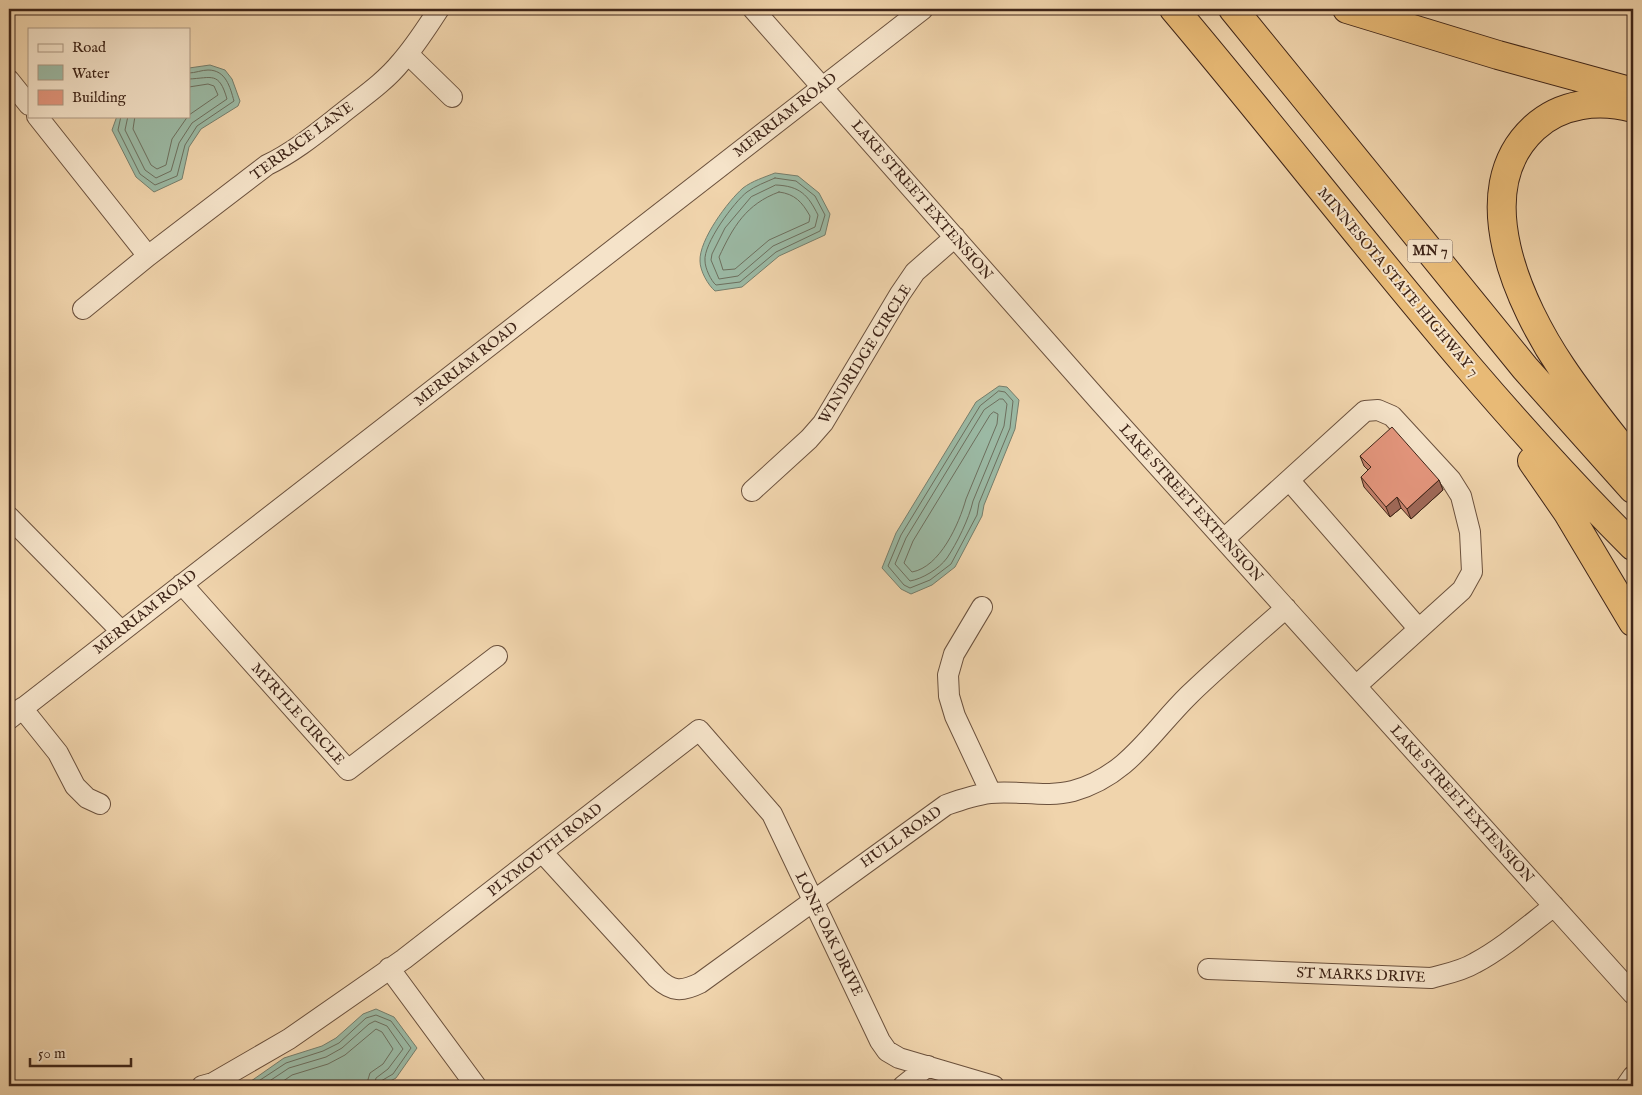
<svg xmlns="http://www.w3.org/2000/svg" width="1642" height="1095" font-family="'IM FELL English',serif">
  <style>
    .water { fill: #9bb9a4; stroke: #767e6c }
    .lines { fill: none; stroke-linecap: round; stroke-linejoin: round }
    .shore { stroke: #6d6f5e; stroke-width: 1 }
    .minor-casing { stroke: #6b513d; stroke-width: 22 }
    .highway-casing { stroke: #3f2518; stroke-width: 30 }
    .minor { stroke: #f5e3c9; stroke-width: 20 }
    .highway { stroke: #e8ba76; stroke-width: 28 }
    .wall { fill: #c3806b; stroke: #3f2518 }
    .shaded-wall { fill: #9f6857; stroke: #3f2518 }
    .building { fill: #e3957c; stroke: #3f2518 }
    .labels { text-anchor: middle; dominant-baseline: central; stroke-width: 4; stroke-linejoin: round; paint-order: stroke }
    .shield { fill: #f5e3c9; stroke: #765e4d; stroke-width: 1 }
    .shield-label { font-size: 14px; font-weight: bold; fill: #3f2518 }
    .street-label { font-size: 15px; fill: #3f2518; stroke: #f5e3c9 }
  </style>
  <rect width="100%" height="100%" fill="#f0d4ac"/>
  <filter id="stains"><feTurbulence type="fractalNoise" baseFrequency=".004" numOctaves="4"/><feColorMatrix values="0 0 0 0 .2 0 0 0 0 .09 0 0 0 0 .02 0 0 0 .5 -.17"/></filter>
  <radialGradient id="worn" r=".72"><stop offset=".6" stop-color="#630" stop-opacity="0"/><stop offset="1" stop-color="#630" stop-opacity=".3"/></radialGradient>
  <path class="water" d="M210,65L225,70L232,79L240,101L238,106L201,129L189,147L182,179L154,192L136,177L112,130L117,116H189V68Z
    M775,173L798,176L819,193L830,214L825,235L779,256L742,287L715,291C708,285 700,271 700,261C699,240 728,201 743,188C752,181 765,177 775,173Z
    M999,386L1007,387L1019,400L1015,429L984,505L982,516L955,567L932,585L911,594L901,589L882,568L896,533L976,402Z
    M376,1009L394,1017L417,1048L396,1078L381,1086H244L284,1058L322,1046L336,1038L363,1014Z"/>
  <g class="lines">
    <path class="shore" d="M189,87L208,84L214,86L218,95L189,115
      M121,116L118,130L140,174L155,185L177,176L185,145L197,126L234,101C230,87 226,70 208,70C202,70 195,73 189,73
      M128,116L125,130L145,170L156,178L171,171L179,143L192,123L227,99C219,71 212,78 189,79
      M135,116L133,129L151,165L157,169L166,165L172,139L188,116
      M775,178L796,181L815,196L825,215L820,231L776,252L740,282L716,285C711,281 705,268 705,261C703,244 734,202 747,192C755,186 766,182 775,178Z
      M776,185C800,186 808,195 818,215L815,227L773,246L738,276L719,279L711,260L712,254L725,228L751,197Z
      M779,192C795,194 802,202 810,216L809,222L769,240L735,269L723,270L719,257C733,227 746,204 779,192Z
      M999,391L1005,392L1013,401L1010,428L979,503L977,515L951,564L930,580L910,588L904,585L888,566L901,535L980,406Z
      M1000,399H1003L1007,404L1004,426L973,501C969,519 957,543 947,558C939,569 922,579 910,581L895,564L906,538L984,410Z
      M994,412L998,414L997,424L966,499C959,524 940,567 912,572L904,563L913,541L990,415Z
      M251,1086L286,1063L323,1051L339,1043L366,1018L376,1015L391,1021L411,1048L393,1074L381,1081L380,1086
      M262,1086L289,1068L326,1057L342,1048L369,1024L375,1021L387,1026L403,1049L388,1069L376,1078L374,1086
      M276,1086L292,1075L328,1064L345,1055L376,1029L382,1032L393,1049L383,1064L370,1073L366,1086"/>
    <defs>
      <path id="minor" d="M753,9L1100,402L1633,994
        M408,54L452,97
        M9,80L29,105
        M37,116L148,256
        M83,309L148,256L267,165C294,152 317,133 340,115C361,98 384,83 401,62C416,45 427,27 439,9
        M1289,480L1418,628
        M752,491L809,439L823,423L900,294L915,272L955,237
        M9,517L121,631
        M1224,539L1365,411L1378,410L1392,416L1451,480L1461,496L1470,532L1472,572L1462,590L1356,686
        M182,584L348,770L497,656
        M982,607L954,654L948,675L949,696L955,716L991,793
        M22,708L58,753L75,786L87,798L100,804
        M9,719L923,9
        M542,852L657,978C672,992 682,992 700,983L946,805C960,800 974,795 990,793C1018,790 1046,798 1073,791C1128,776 1152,731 1189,695C1220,665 1253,637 1286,608
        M389,968L476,1086
        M1208,969L1431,978C1446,974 1462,971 1475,963C1503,948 1528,926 1554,906
        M202,1086L213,1083L289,1039L404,959L699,730L772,814L880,1041L887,1051L899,1058L994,1086
        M903,1086L928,1066
        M1626,1086L1633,1076"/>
      <path id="highway" d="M1174,9C1326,189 1466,380 1633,546
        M1233,9L1525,368L1633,489
        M1347,9L1498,55L1633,92
        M1633,108C1599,99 1561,103 1534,128C1466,191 1520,306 1562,368C1584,401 1609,431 1633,462
        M1532,461L1568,513L1633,622"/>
    </defs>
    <use href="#minor" class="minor-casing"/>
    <use href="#highway" class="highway-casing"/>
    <use href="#minor" class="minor"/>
    <use href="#highway" class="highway"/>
  </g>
  <path class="wall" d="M1360,456L1439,480L1443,490L1411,519L1401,508L1390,517L1364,487L1361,477L1368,470L1364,466Z"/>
  <path class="shaded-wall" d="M1439,480L1443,490L1411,519L1407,509Z
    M1397,497L1401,508L1390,517L1386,507Z"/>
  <path class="building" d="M1392,427L1439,480L1407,509L1397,497L1386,507L1361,477L1371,467L1360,456Z"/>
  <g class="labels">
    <rect class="shield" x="1407.5" y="239.5" width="45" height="23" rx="4"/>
    <g class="shield-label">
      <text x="1430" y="251">MN 7</text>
    </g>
    <g class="street-label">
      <text transform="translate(785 115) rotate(-38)">MERRIAM ROAD</text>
      <text transform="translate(302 141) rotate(-36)">TERRACE LANE</text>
      <text transform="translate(922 200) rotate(49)">LAKE STREET EXTENSION</text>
      <text transform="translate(1398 282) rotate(50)">MINNESOTA STATE HIGHWAY 7</text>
      <text transform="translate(865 354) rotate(-58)">WINDRIDGE CIRCLE</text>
      <text transform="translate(466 364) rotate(-38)">MERRIAM ROAD</text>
      <text transform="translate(1191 503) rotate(48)">LAKE STREET EXTENSION</text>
      <text transform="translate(145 612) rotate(-38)">MERRIAM ROAD</text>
      <text transform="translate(298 714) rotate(48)">MYRTLE CIRCLE</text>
      <text transform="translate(1462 804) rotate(48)">LAKE STREET EXTENSION</text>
      <text transform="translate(901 837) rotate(-35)">HULL ROAD</text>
      <text transform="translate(545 850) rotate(-38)">PLYMOUTH ROAD</text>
      <text transform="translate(829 934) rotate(64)">LONE OAK DRIVE</text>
      <text transform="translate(1361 975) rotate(2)">ST MARKS DRIVE</text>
    </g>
  </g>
  <rect width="1642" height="1095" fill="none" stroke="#f0d4ac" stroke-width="30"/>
  <rect x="10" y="10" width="1622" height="1075" fill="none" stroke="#3f2518" stroke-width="2.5"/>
  <rect x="15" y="15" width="1612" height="1065" fill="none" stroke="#3f2518"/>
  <rect x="28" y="28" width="162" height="90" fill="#f5e3c9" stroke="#ac9782"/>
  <rect x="38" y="44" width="25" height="8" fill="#f5e3c9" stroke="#ac9782"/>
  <text x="72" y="52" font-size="15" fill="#3f2518">Road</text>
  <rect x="38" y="65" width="25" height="15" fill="#9bb9a4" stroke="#ac9782"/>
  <text x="72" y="78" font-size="15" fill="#3f2518">Water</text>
  <rect x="38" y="90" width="25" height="15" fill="#e3957c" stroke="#ac9782"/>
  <text x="72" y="102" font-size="15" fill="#3f2518">Building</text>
  <path d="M30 1058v8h101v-8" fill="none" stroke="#3f2518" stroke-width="2.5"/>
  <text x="38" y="1058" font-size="15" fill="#3f2518" stroke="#f5e3c9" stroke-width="4" paint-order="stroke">50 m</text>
  <rect width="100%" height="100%" filter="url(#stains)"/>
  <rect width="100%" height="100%" fill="url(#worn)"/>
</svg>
